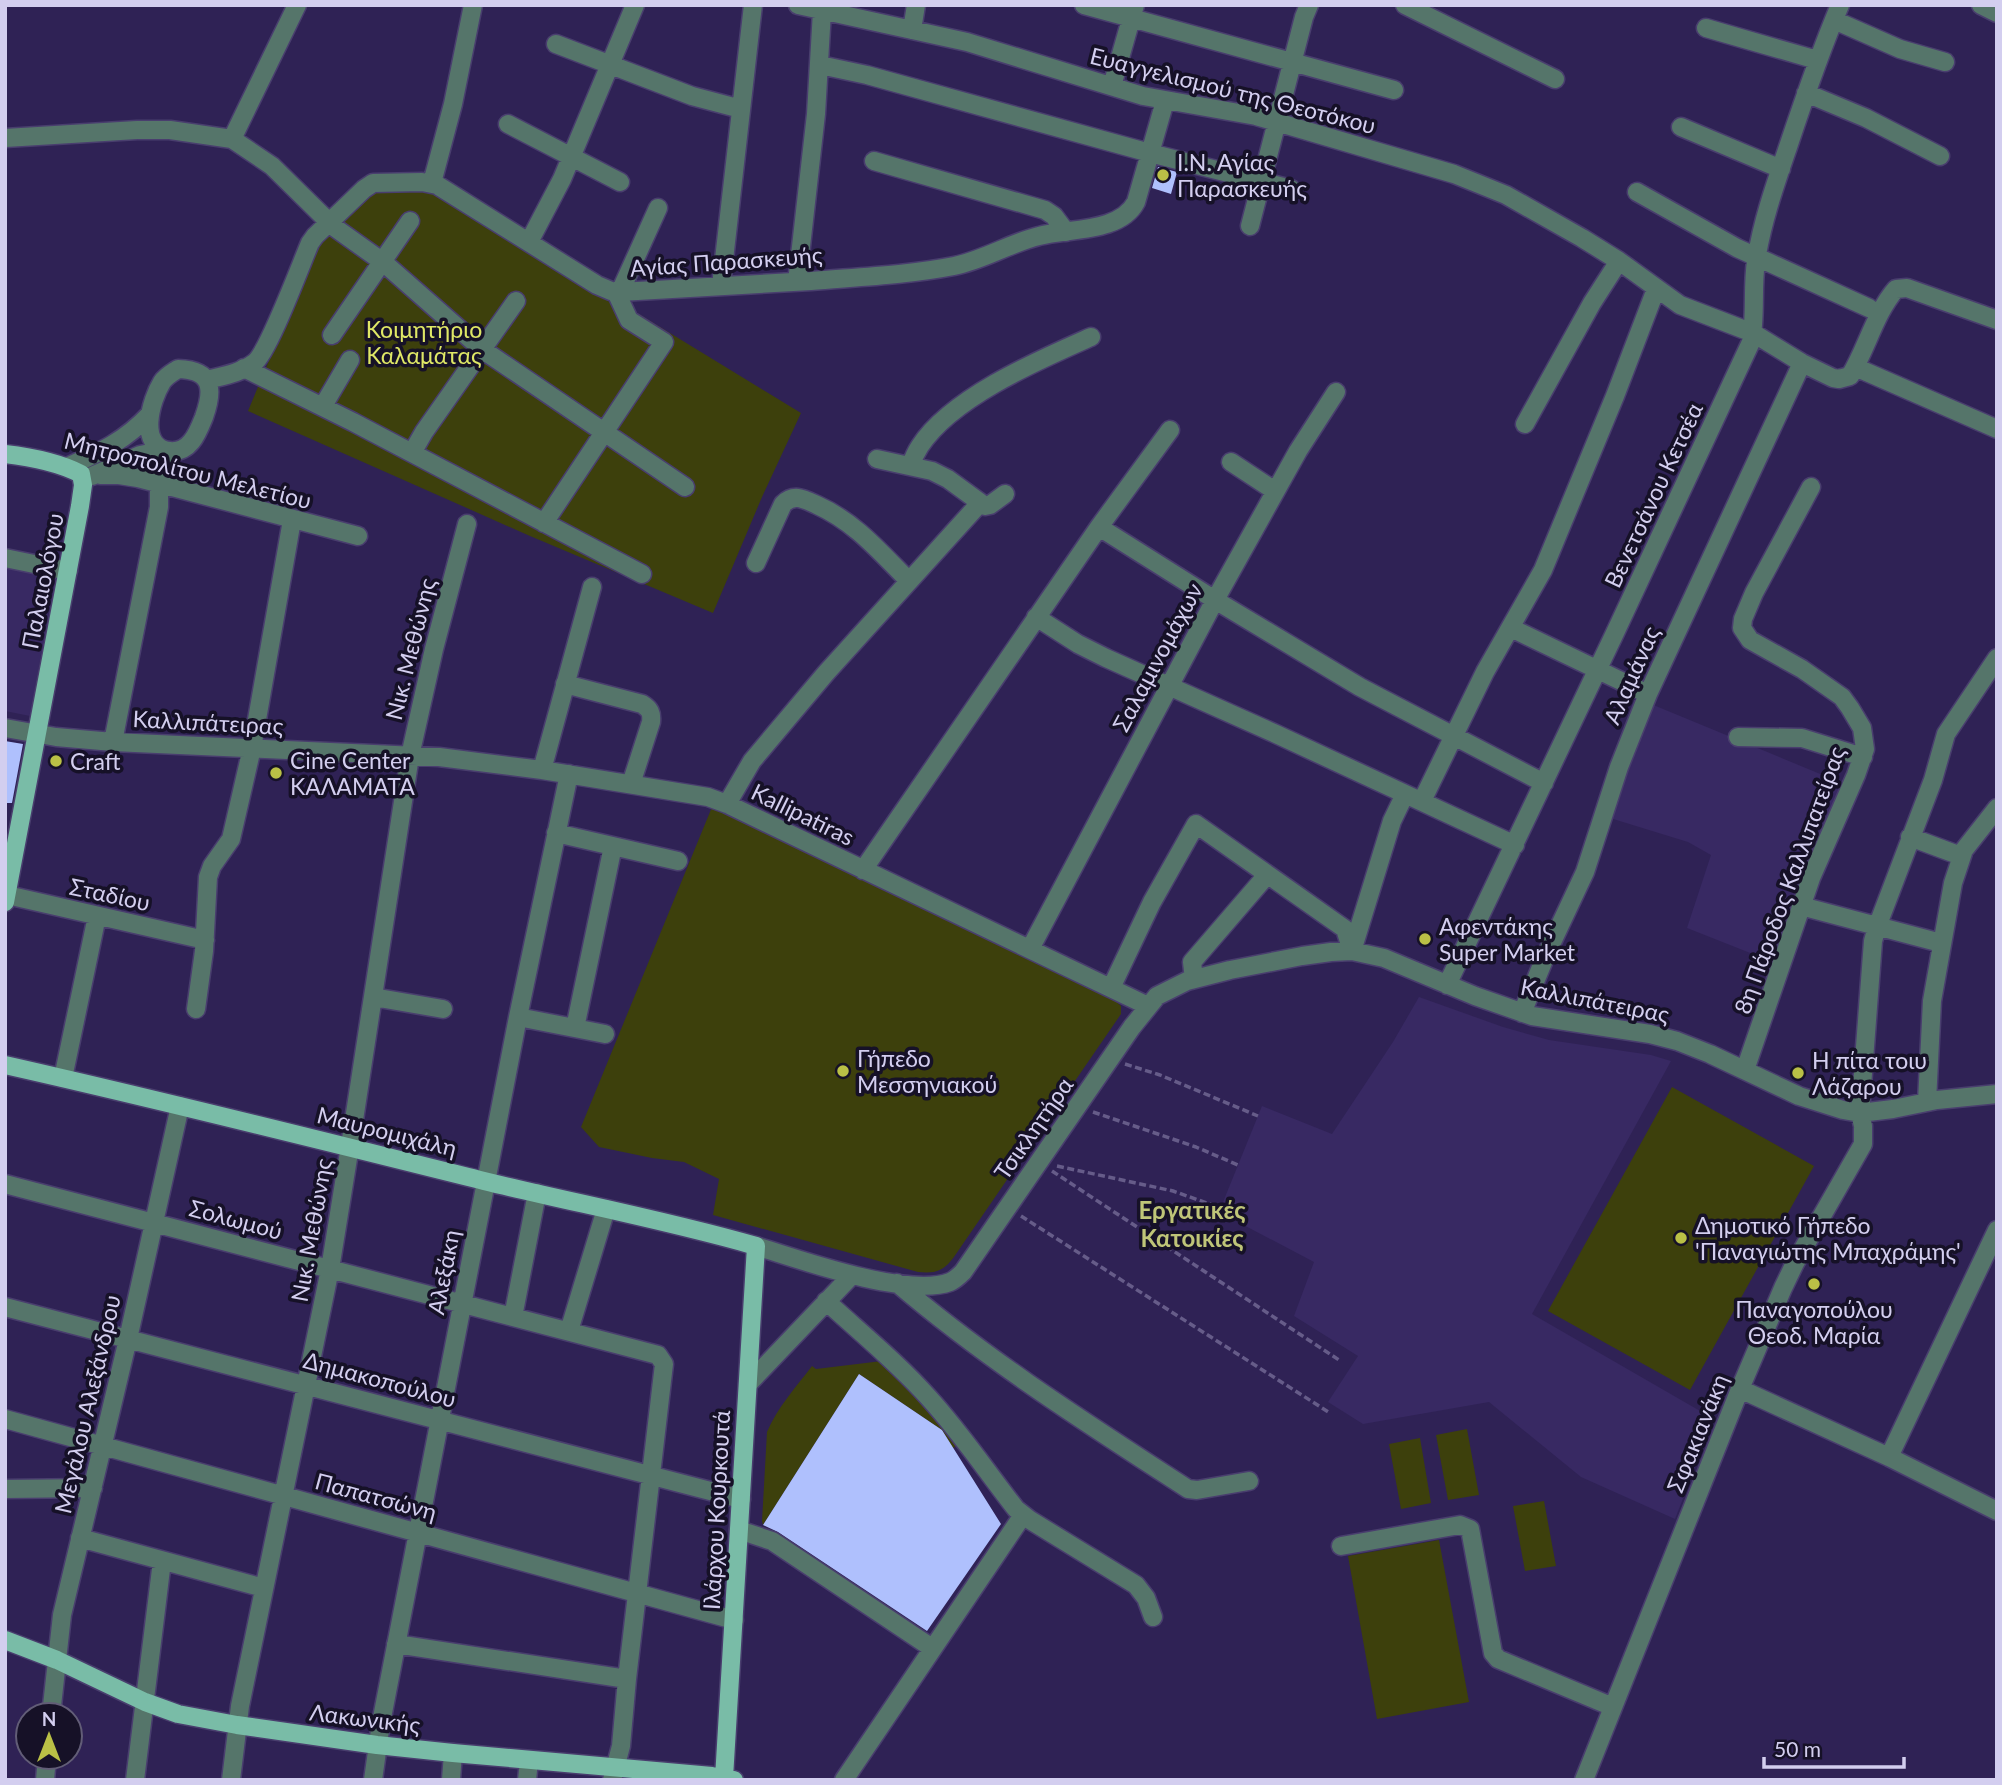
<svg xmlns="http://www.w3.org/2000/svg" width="2002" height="1785" font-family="Lato,sans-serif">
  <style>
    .built { fill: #382963 }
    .green { fill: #3d400c }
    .building { fill: #afc0fd }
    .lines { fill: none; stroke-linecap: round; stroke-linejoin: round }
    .minor-casing { stroke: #493e6e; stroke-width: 21 }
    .major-casing { stroke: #493e6e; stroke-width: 21 }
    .path { stroke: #665c89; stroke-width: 3.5; stroke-dasharray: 7 3.5; stroke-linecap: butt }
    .minor { stroke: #55756a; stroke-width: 18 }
    .major { stroke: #79bca7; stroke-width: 18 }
    .poi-dot { fill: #bac046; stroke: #161127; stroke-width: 2.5 }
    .labels { text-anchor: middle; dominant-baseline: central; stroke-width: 7; stroke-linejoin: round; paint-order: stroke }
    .street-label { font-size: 23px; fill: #d3ceef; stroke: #161127 }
    .poi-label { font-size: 23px; fill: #d3ceef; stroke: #161127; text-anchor: start }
    .park-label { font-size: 23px; fill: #dfe766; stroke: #161127 }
    .neighbourhood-label { font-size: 24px; font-weight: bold; fill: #bfc578; stroke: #161127 }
  </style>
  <rect width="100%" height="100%" fill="#2f2255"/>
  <path class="built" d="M5,568L55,578L30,716L5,711Z
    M1651,704L1842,783L1811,855L1773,962L1687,928L1711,855L1688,842L1610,818L1633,748Z
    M1419,997L1503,1027L1549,1040L1651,1055L1671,1061L1532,1314L1714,1419L1675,1519L1581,1477L1489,1402L1363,1424L1328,1402L1358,1356L1294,1316L1314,1262L1219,1212L1262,1106L1332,1134L1393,1042Z"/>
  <path class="green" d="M376,191H419L437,194L619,308H629L801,413L762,497L713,613L530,536L248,411L317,245L364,196Z
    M712,807L1111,997L1121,1006V1014L956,1254C945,1270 938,1274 918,1272L713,1215L719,1179L684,1162L652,1158L599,1147L581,1127Z
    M1672,1087L1814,1166L1690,1390L1548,1311Z
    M882,1361L939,1419L956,1446L953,1448L942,1430L859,1374L763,1525L762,1521L767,1432C777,1408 796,1387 812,1366L816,1369Z
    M1467,1429L1479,1495L1448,1500L1436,1435Z
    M1420,1438L1431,1503L1401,1509L1389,1444Z
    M1544,1501L1556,1566L1525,1571L1513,1506Z
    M1439,1540L1469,1702L1377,1719L1348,1556Z"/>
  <path class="building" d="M1158,167L1177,172L1171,194L1152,188Z
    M5,741L23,744L12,803H5Z
    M859,1374L942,1430L1001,1524L927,1631L778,1532L763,1525Z"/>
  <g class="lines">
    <defs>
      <path id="minor" d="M798,5L967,42L1143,96L1256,116L1454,174L1506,195L1582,238L1619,261L1680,305L1753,333L1802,363L1833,378L1839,379L1850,376C1867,348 1875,313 1896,289L1907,288L1997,320
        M1084,5L1394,90
        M1405,5L1555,79
        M1981,5L1997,13
        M1834,20L1900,49L1945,62
        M1706,28L1817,60
        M912,30L916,5
        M556,44L692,96L741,109
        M820,65L867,75L1150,153L1291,189
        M1112,86L1135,5
        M1806,93L1866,118L1940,156
        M508,124L620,182
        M1681,127L1781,169
        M5,138L137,130H170L232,139L272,166L334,227L383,262L483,350L685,487
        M232,139L297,5
        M874,161L1045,210L1054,216L1066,232
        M432,183L453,104L473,5
        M1637,192L1737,248L1869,308
        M1250,226L1304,17L1309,5
        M529,242L562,179L635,5
        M797,282L816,114L822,11
        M721,286L753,5
        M620,292L658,208
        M332,335L410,221
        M1855,367L1997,429
        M244,368L353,422L642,574
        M178,369C213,370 214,389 204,417C198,432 190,454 169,451C137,446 151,400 162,382C166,376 172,373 178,369Z
        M207,380C222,376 241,373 254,363C268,353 301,264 310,243L315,236L364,189L373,183L422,182L437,185L597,285L611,291L620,292C684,288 748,285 811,281C859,277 908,275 954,266C984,260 1010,243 1039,236C1068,228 1120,233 1136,202L1165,101
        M323,406L350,360
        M1525,424L1592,303L1619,261
        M412,453L424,432L516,301
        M877,459L932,471L948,479L985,506L990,505L1005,494
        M1231,462L1275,491
        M911,465C913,459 916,452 920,446C952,397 1039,360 1091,337
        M67,467C100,452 125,441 150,414
        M100,475H119L138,478L358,536
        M92,476L140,455L165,450L159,484V507L113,742
        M544,523L664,342L629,320L616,292
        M1099,527L1215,600L1360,687L1544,783
        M5,558L68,571
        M756,563L783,504C794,493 804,499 817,505C855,522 880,552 909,581
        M1036,617L1078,644L1106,658L1276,734L1515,845
        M1511,628L1648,694
        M565,684L642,704C650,709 652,713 651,722L631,784
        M5,728L56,737L113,742L439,757L542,770L708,797L727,804L1148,1006
        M1738,737L1802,738L1863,757
        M542,770L592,587
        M1422,801L1485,672L1543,570L1615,396L1656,289
        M727,804L752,761L826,673L980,503
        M556,833L678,861
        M1910,837L1961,856
        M863,870L1099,527L1170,430
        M7,895L205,940
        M1801,906L1941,943
        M1030,949L1215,600L1298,451L1336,392
        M1352,951L1392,821L1405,794
        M1194,979L1192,962L1267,875
        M1447,985L1614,635L1751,342C1756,316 1752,288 1756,261C1762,222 1775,185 1788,147C1804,99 1820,52 1840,5
        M1111,988L1152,902L1196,824L1345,929L1352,951
        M373,997L443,1009
        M196,1009L204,951L208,877L212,866L231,839L252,748L292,520
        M1522,1013L1546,955L1585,872L1619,767L1648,694L1802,363
        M518,1017L605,1034
        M575,1028L613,846
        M1745,1070L1811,878L1856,775L1865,749L1862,728L1850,708L1842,697L1802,669L1750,640L1742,628L1743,619L1754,593L1811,487
        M63,1078L97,916
        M1927,1102L1932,1001L1953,883L1964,850L1997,808
        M5,1184L658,1355L664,1364L627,1679L621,1746L612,1780
        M756,1246C800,1260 908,1298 950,1282C955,1280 959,1276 963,1272L1132,1027L1157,996L1187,981L1230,970L1302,956L1331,952L1352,951L1384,958L1475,996L1532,1016L1650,1034L1677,1041L1710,1054L1799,1096L1843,1110L1860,1113L1893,1109L1937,1100L1997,1094
        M897,1283C987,1360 1088,1424 1188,1489L1197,1490L1249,1481
        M826,1301C861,1333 898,1363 929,1398C961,1433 987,1472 1016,1509L1030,1520L1136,1585L1146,1598L1153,1617
        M5,1307L741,1499
        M513,1317L537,1193
        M569,1331L606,1209
        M748,1384L852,1275
        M1740,1389L1889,1457L1997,1511
        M5,1419L734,1620
        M1889,1457L1997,1230
        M5,1489L93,1488
        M739,1530L772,1541L932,1648
        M80,1538L264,1588
        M1341,1546L1460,1525L1470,1529L1493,1653L1498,1659L1613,1707
        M396,1644L627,1679
        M51,1715L62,1615L128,1339L180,1106
        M45,1780L47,1757
        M135,1780L162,1561
        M231,1780L240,1706L330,1269L350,1146L410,756L434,649L467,524
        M373,1780L381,1723L518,1017L569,774
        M451,1780L453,1753
        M527,1780L529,1761
        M844,1780L1023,1515
        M1584,1780L1740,1389L1783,1288L1795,1263L1863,1144V1126L1860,1113L1873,941L1877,927L1933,780L1946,734L1997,658"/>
      <path id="major" d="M5,454C31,457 58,462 81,474L83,485L80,506L5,902
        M5,1065C165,1101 324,1141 484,1181C574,1203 666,1220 756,1246L724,1778
        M5,1640L57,1660L145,1702L178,1714L237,1725L377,1745L453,1753L712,1776L734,1780"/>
    </defs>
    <use href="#minor" class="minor-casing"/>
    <use href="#major" class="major-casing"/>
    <path class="path" d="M1125,1064L1160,1075L1258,1116
      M1093,1112L1196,1147L1238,1165
      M1057,1166L1173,1191L1221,1208
      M1052,1171L1339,1360
      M1021,1216L1330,1413"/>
    <use href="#minor" class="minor"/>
    <use href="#major" class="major"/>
  </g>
  <g class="poi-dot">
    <circle cx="1163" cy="175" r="7"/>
    <circle cx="56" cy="761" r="7"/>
    <circle cx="276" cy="773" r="7"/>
    <circle cx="1425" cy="939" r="7"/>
    <circle cx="843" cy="1071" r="7"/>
    <circle cx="1798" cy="1073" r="7"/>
    <circle cx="1681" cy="1238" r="7"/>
    <circle cx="1814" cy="1284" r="7"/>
  </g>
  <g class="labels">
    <g class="street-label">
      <text transform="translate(1233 90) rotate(14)">Ευαγγελισμού της Θεοτόκου</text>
      <text transform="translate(726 261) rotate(-4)">Αγίας Παρασκευής</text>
      <text transform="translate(188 470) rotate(14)">Μητροπολίτου Μελετίου</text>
      <text transform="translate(1653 495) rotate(-65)">Βενετσάνου Κετσέα</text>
      <text transform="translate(42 581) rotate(-79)">Παλαιολόγου</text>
      <text transform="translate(410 649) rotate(-76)">Νικ. Μεθώνης</text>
      <text transform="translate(1157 657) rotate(-62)">Σαλαμινομάχων</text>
      <text transform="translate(1631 675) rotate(-66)">Αλαμάνας</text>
      <text transform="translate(208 722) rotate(3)">Καλλιπάτειρας</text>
      <text transform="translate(803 814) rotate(26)">Kallipatiras</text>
      <text transform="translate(1789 880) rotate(-70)">8η Πάροδος Καλλιπατείρας</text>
      <text transform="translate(110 894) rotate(12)">Σταδίου</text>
      <text transform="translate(1595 1000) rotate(11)">Καλλιπάτειρας</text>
      <text transform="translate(1033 1128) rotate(-55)">Τσικλητήρα</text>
      <text transform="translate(387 1131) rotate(14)">Μαυρομιχάλη</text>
      <text transform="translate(236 1219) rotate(15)">Σολωμού</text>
      <text transform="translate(311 1230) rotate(-80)">Νικ. Μεθώνης</text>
      <text transform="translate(443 1272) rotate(-79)">Αλεξάκη</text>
      <text transform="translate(380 1379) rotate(15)">Δημακοπούλου</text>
      <text transform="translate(87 1404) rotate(-77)">Μεγάλου Αλεξάνδρου</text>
      <text transform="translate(1697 1433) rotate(-68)">Σφακιανάκη</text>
      <text transform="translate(376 1496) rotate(15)">Παπατσώνη</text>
      <text transform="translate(716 1510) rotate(-87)">Ιλάρχου Κουρκουτά</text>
      <text transform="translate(365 1718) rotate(7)">Λακωνικής</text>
    </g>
    <g class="poi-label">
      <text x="1177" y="162">Ι.Ν. Αγίας<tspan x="1177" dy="26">Παρασκευής</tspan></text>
      <text x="290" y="760">Cine Center<tspan x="290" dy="26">ΚΑΛΑΜΑΤΑ</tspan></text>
      <text x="70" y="761">Craft</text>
      <text x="1439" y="926">Αφεντάκης<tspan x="1439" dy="26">Super Market</tspan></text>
      <text x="857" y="1058">Γήπεδο<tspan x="857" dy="26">Μεσσηνιακού</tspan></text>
      <text x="1812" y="1060">Η πίτα τοιυ<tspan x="1812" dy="26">Λάζαρου</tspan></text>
      <text x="1695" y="1225">Δημοτικό Γήπεδο<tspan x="1695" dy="26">'Παναγιώτης Μπαχράμης'</tspan></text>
      <text x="1814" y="1309" text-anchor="middle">Παναγοπούλου<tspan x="1814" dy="26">Θεοδ. Μαρία</tspan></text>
    </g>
    <g class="park-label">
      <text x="424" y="329">Κοιμητήριο<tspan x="424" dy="26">Καλαμάτας</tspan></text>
    </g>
    <g class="neighbourhood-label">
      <text x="1192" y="1209">Εργατικές<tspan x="1192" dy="28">Κατοικίες</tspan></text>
    </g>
  </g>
  <rect width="2002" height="1785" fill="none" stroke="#d3ceef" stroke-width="14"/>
  <g transform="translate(49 1736)"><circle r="33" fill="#161127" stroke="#625d77" stroke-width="2"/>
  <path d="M0-5L12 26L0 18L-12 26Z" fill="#bac046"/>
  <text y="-10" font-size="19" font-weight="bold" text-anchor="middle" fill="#d3ceef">N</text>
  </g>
  <path d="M1764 1757v10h140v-10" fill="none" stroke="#d3ceef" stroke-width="3.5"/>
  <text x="1774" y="1757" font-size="21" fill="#d3ceef" stroke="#161127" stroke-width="5" paint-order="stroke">50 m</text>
</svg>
